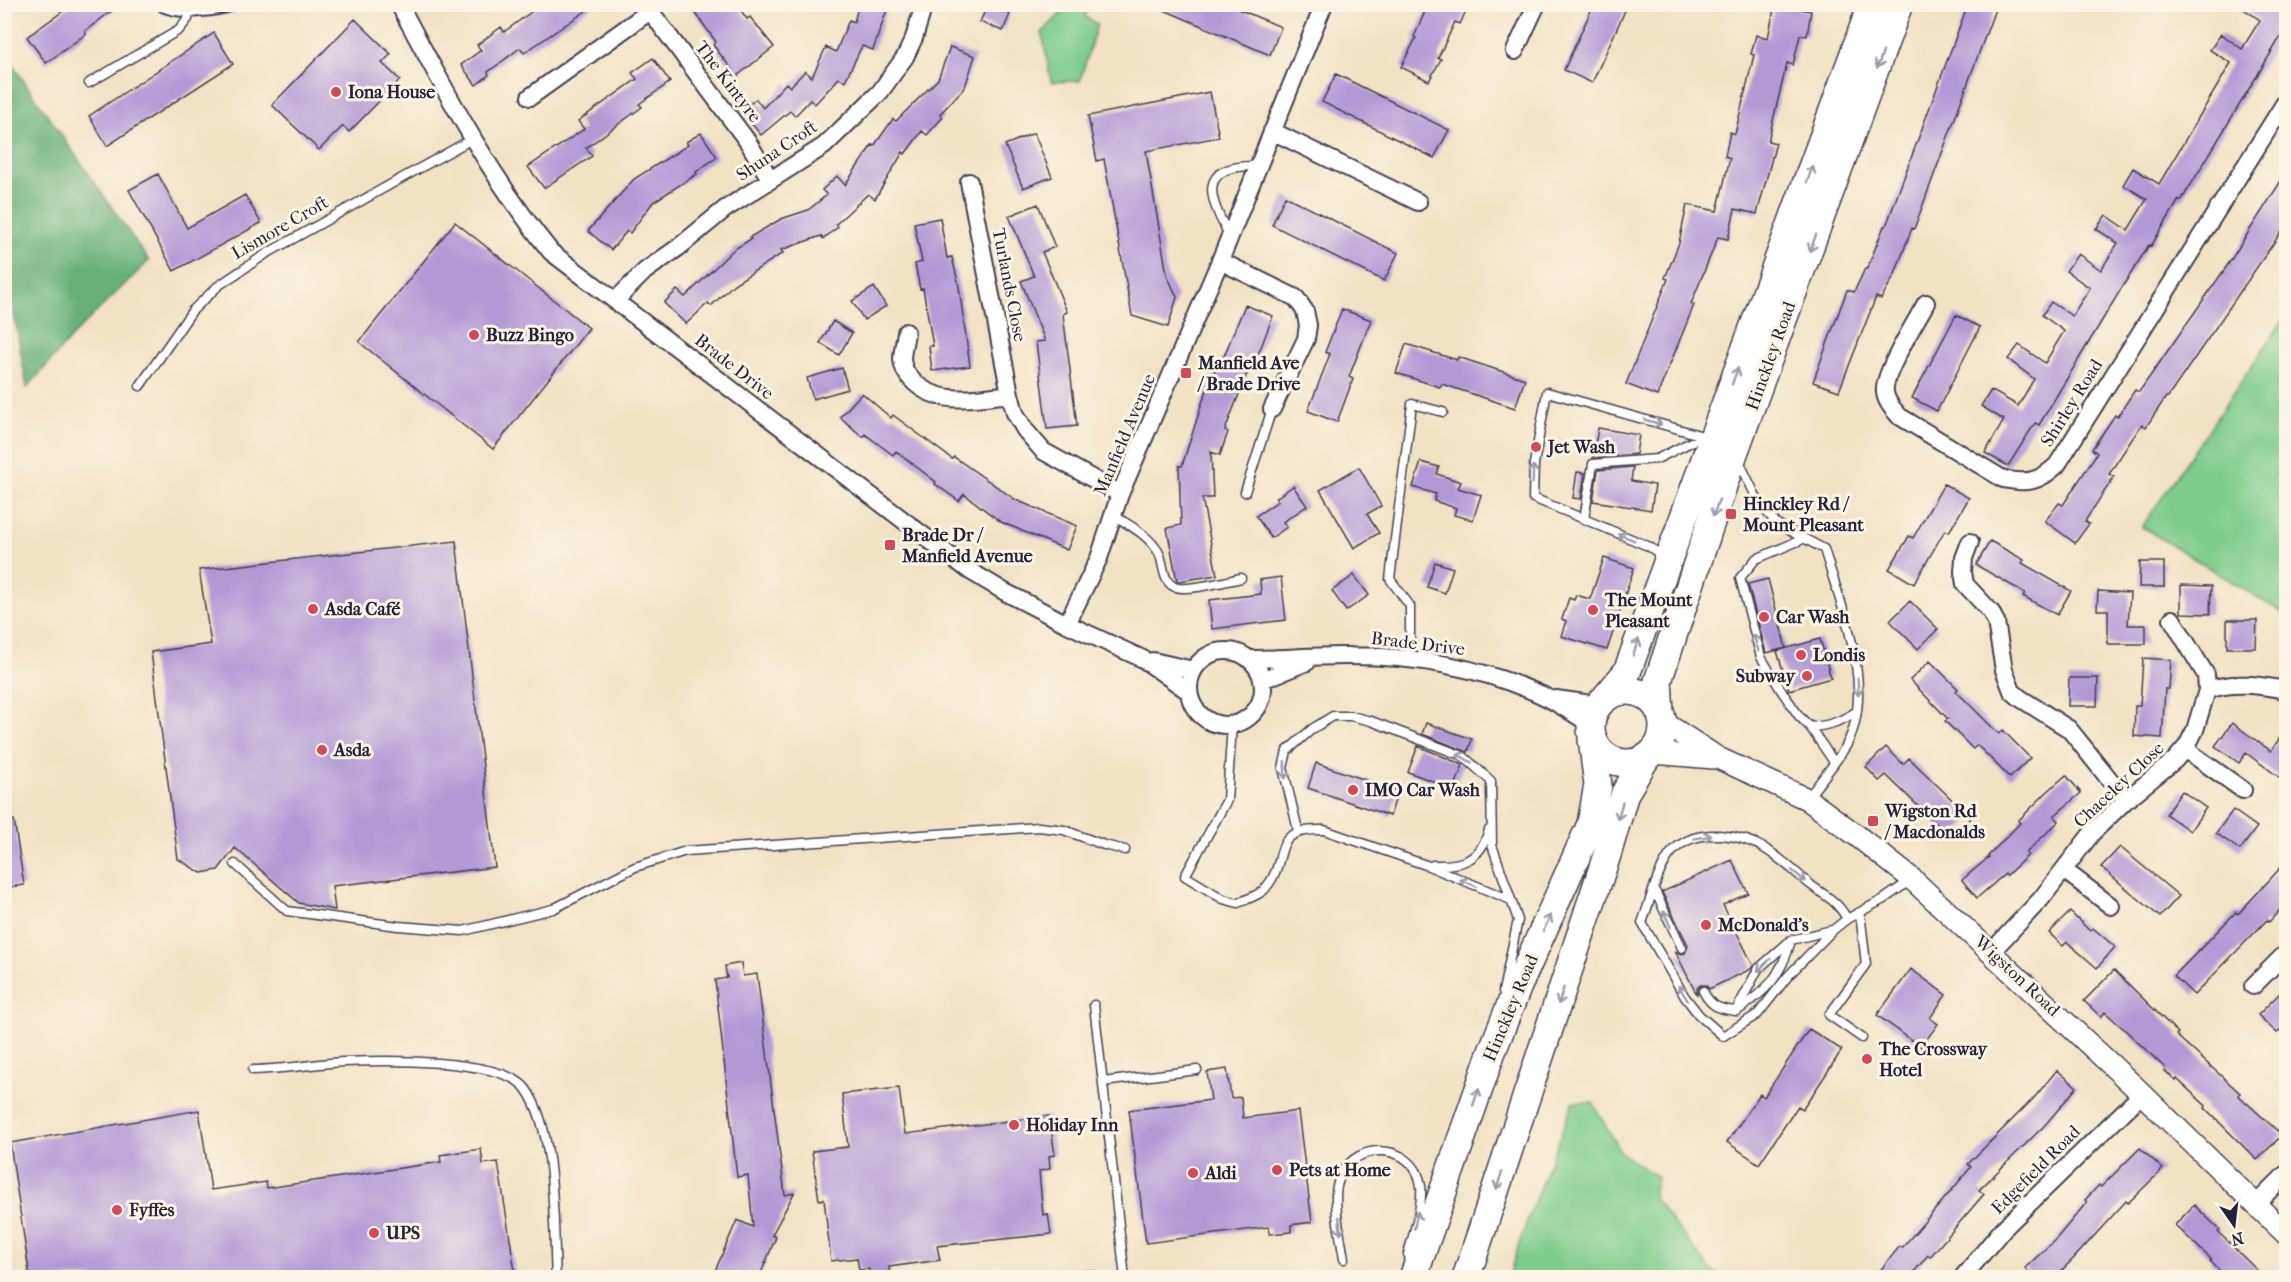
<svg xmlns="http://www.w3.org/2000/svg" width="2291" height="1282" font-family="'IM FELL French Canon',serif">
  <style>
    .green { fill: #7dcc8c; stroke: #507764; stroke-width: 1.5 }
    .forest { fill: #66b078; stroke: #44695a; stroke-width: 1.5 }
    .building { fill: #b199d6 }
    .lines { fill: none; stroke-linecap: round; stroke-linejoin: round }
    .service-casing { stroke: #413f50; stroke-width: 11 }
    .minor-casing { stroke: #413f50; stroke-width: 20 }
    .tertiary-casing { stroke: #413f50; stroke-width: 24 }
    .trunk-casing { stroke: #413f50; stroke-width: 30 }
    .service { stroke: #fff; stroke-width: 8 }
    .minor { stroke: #fff; stroke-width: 16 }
    .tertiary { stroke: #fff; stroke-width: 21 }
    .trunk { stroke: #fff; stroke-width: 27 }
    .oneway { stroke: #9c9ca7 }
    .poi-dot { fill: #d1495b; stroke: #fcf5e5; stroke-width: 2 }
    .labels { text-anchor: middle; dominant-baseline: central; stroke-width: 6; stroke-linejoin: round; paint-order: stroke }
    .street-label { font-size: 18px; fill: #22223b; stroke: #fcf5e5 }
    .poi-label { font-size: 18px; font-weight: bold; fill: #22223b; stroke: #fcf5e5; text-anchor: start }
  </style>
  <rect width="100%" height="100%" fill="#fcf5e5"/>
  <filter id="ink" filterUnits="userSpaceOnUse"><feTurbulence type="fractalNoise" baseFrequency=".0167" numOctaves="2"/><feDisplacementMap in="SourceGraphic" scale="12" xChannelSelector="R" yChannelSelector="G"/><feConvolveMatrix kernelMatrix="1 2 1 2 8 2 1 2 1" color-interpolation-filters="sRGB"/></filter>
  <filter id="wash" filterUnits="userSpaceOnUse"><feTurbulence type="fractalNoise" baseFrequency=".008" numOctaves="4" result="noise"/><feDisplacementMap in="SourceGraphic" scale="24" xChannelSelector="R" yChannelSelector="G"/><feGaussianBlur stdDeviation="1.35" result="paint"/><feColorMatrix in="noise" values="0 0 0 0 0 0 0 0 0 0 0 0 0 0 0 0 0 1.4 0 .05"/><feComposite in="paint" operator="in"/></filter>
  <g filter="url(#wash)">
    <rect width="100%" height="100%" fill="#f1e2c4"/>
    <path class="green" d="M1061,5H1089L1085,17L1097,24L1080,81L1051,82L1042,33L1063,11Z
      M2286,316V615L2142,527Z
      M1573,1102L1593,1103L1621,1153L1657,1177L1653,1197L1709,1268L1721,1277H1509C1525,1217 1552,1161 1573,1102Z"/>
    <path class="forest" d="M5,54L149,261L75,333L27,388L5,262Z"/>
    <g id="blocks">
      <path class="building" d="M73,4H121L85,31L86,34L46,63L27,37Z
        M542,4H596L524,53L520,48L488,72L489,75L476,85L461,65L481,50L477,45L501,27L504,32Z
        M689,4H736L747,19L750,17L774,47L737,76L713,45L716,42Z
        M859,4H889L873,50L862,46L845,81L839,78L815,104L810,100L795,116L790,111L761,135L741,111L756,99L763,108L786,83L790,87L805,71L812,77L826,47L836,52L849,20L854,22Z
        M1150,4H1226L1281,27L1270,55Z
        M1417,4H1469L1460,24L1455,22L1438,58L1441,59L1429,81L1401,67L1416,38L1414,37L1426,9Z
        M1594,4H1628L1592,83L1564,70Z
        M1775,4L1811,11L1807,36L1800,35L1793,65L1787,63L1768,141L1776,143L1757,214L1735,209L1728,239L1718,237L1691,304L1694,305L1657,396L1626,384L1668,279L1665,278L1679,243L1687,205L1717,211L1730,158L1725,156L1730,132L1735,134L1754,55L1751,54L1756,35L1768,38Z
        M1968,4H1997L1914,229L1912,228L1895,274L1881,299L1876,297L1839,391L1813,382L1847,290L1854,292L1865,269H1867L1884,226H1886Z
        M2236,4H2286V28L2181,201L2179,200L2151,246L2149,245L2121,289L2039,425L2035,423L2008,466L1985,453L2004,420L1981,406L1991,390L2018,406L2034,379L2008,359L2019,345L2045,363L2064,331L2042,315L2051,302L2072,316L2090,288L2066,271L2078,254L2101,270L2118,243L2096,229L2106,215L2128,230L2147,199L2123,185L2133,168L2159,184L2231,63L2210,50L2221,34L2242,49L2260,20Z
        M987,6L1010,14L1003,31L980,22Z
        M355,19L391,54L382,63L400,80L349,132L343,126L319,150L272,105Z
        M214,33L233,64L107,146L89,116Z
        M950,47L975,56L965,87L940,114L943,117L927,135L922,131L905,154L903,152L875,199L868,194L836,224L838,227L823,239L821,236L781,250L783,253L734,284L711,306L708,303L686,324L664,303L677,290L685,297L733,250L751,239L750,237L781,219L808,210L827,195L822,190L837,176L845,185L872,145L874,146L893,119L896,121L938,79Z
        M653,58L670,82L639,104L642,107L586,148L592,156L544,188L528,167L584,129L578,121L637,79L632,73Z
        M1336,74L1449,130L1434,158L1322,102Z
        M1210,92L1219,137L1146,151L1167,275L1177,297L1168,327L1132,316L1104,159L1097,161L1088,116Z
        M701,133L717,157L696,172L697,174L653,202L630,233L627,231L611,250L588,231L634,179L688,145L686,142Z
        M1034,133L1052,177L1023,188L1005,145Z
        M2286,173V225L2168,397H2166L2146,427L2142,424L2109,474L2114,477L2085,521L2089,524L2075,543L2045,521L2059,503L2063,505L2097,453L2092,449L2115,415L2117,417L2135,390L2139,392L2227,266Z
        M158,174L187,228L245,195L261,223L174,271L129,190Z
        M1285,196L1398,253L1384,281L1272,225Z
        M1038,204L1055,247L1042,252L1067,312L1063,314L1077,426L1047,429L1036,342L1045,341L1021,281L1034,276L1009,216Z
        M940,218L947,258L952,257L959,287L970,366L932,371L929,346H933L923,288L920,289L915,264L922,262L914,223Z
        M455,222L589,328L493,449L359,342Z
        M874,287L886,306L864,320L852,301Z
        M1245,305L1273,316L1256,360L1253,358L1225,430L1228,432L1220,455L1211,452L1213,498H1202L1217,575L1180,581H1177L1167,528L1181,525L1179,466H1182L1202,403L1219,360L1222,361Z
        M1342,309L1371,320L1349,377L1353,379L1337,422L1308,411L1330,354L1325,352Z
        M1956,315L1980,327L1937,411L1912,398Z
        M833,321L852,333L839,355L820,343Z
        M1406,344L1457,360L1458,357L1525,379L1515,408L1442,384L1440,387L1396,373Z
        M842,368L848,389L813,399L807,378Z
        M862,393L891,418L893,415L952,459L954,457L1016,500L1077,526L1067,550L1001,522L964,494L959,501L935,484L936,482L896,451L893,455L865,434L863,437L840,417Z
        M1598,428L1639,435L1636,454L1593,458Z
        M1421,462L1439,467L1437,474L1461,482L1458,488L1481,495L1473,520L1454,515L1456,508L1434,501L1436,494L1413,487Z
        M1359,467L1381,506L1367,514L1379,533L1354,548L1320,490Z
        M1633,467L1631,481L1655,485L1651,510L1593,501L1598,470Z
        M1577,472L1585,473L1581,499L1573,498Z
        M1944,484L1969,498L1949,532L1945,530L1914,584L1889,569L1909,536L1913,538Z
        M1293,486L1307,506L1283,522L1287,527L1271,538L1256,516L1278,501L1276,498Z
        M456,541L495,867L332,886L335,910L299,903L235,848L218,870L201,873L178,859L151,652L211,644L199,570Z
        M1990,541L2024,560L2022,563L2071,591L2057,615L2023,596L2025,593L1976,565Z
        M1604,558L1634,568L1607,650L1561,636L1566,621L1562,619L1569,598L1574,600L1576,595L1590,599Z
        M1435,562L1453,568L1445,593L1427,587Z
        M2140,562H2164V587H2139Z
        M1354,575L1369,595L1346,611L1332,591Z
        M1281,577L1286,620L1212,629L1209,600L1261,594L1260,580Z
        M1768,579L1786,648L1766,653L1748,584Z
        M2181,585L2211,586L2210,614L2181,613Z
        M2098,591L2130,593L2128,625H2146V644H2108V610H2097Z
        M1910,601L1938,629L1918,649L1890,621Z
        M2227,620H2257L2256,648H2227Z
        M1820,639L1831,678L1789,690L1777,651Z
        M2143,658L2171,660L2169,689H2165L2162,738L2134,736L2135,706H2140Z
        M1930,661L1958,689L1956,691L1999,734L2003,730L2030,758L2010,778L1977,745L1973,749L1945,721L1948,719L1910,680Z
        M2069,678H2098L2097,706H2068Z
        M1426,723L1472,739L1468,752L1422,734Z
        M2232,723L2271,751L2286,729V782L2246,753L2239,763L2215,746Z
        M1418,746L1463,765L1454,789L1408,772Z
        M1886,747L1903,764L1909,758L1971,818L1951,838L1886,775L1879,781L1866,767Z
        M1316,763L1398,791L1390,816L1308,788Z
        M2066,775L2081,793L2054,816L2059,821L2026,853L2028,855L2007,875L2005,874L1977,898L1962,880L1989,857L1988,856L2020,823L2018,821L2046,793Z
        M2182,791L2206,808L2190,831L2166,814Z
        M2233,810L2257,827L2240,850L2216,833Z
        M14,820L24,885L4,888V821Z
        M2120,847L2179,896L2160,917L2101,867Z
        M1732,860L1748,893L1723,905L1753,965L1751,969L1709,989L1706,985H1700L1697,988V995L1675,951L1681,954L1685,953L1688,945L1662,892Z
        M2286,862V903L2269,922L2267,920L2194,995L2174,976L2236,912L2238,914Z
        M2070,912L2090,931L2093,928L2115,947L2097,968L2067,942L2063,946L2049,933Z
        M741,963L743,976L757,974L785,1195L794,1193L772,1235L776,1237L759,1278H712L737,1220L753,1227L748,1175L737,1177L715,980L727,978L725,966Z
        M1911,969L1946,995L1930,1018L1938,1024L1921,1047L1877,1015Z
        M2114,970L2178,1033L2176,1035L2240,1093L2238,1095L2282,1135L2257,1160L2205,1108L2206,1106L2177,1079L2176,1081L2164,1070L2165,1068L2126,1031L2105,1012L2101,1017L2084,1001Z
        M2286,987V1024L2277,1033L2258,1015Z
        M1809,1029L1842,1050L1803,1109L1798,1106L1759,1164L1727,1142L1760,1094L1764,1097Z
        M1227,1069L1231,1098L1241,1097L1243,1118L1298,1111L1312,1222L1291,1225V1232L1270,1234L1269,1227L1146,1243L1129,1110L1211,1100L1207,1072Z
        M2057,1070L2077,1087L2045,1125L1979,1190L1984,1194L1930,1257L1928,1255L1909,1278H1874L1900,1246L1902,1248L1952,1190L1971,1167L1968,1164L2034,1098Z
        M899,1088L905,1134L1049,1116L1055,1155L1049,1156L1050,1169L1039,1171L1043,1215L1048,1214L1051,1234L937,1246L940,1260L889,1267L890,1278H870L869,1269L859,1270L857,1258L831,1261L824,1199L819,1200L812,1151L848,1147L842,1094Z
        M199,1110L211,1190L266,1182L267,1188L441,1162L440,1155L481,1149L483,1164L498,1162L516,1278H30L10,1143Z
        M2140,1148L2163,1169L2128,1203L2126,1201L2074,1258L2054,1278H2034L2025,1268L2056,1239L2087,1202L2085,1200L2099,1185L2101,1187Z
        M2194,1205L2220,1230L2218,1232L2265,1278H2227L2210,1261L2212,1260L2175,1225Z"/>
    </g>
  </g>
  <g filter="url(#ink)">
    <use href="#blocks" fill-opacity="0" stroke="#413f50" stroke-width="1.5"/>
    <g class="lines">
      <defs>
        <path id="service" d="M89,83L179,30L188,19L190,9
          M1230,236C1207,197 1197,164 1258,166
          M140,386L192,311L218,286L266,254L472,139
          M1739,461L1759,503L1777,524L1824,549C1841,607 1877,689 1846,746C1835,764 1820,781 1808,798
          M1245,492L1272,409
          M1113,515C1129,525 1149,535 1159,553C1164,563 1162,580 1173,586C1184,593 1227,581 1241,578
          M1584,519L1533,498L1534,464L1547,392L1703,436
          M1803,539L1756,559L1740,578L1761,657L1781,690L1799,716L1810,727L1834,762
          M1659,560L1657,552L1648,546L1584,519L1593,464L1657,459L1703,436
          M1410,659V606L1390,579L1412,404L1443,412
          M1232,724L1227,800L1185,876L1223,899L1238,903C1247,899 1257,896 1264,890C1292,859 1266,828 1324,830L1426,865L1511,900
          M1810,727C1829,726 1842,721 1857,711
          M1298,830L1283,768L1287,751L1312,729L1333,716H1351L1371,721L1463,756L1491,781L1492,845L1518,920L1503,991
          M235,864L287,911L398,926L463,931L553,909L635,867L686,851L1039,827L1064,830L1104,845L1125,850
          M1433,865C1462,866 1480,861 1489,830
          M1654,889L1682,948
          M1860,913L1866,964L1829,1015L1862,1038
          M1847,919C1837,900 1826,897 1811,885C1797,874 1783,860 1767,850C1742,834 1700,827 1676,848C1659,862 1650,902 1642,923L1685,997L1699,1015L1723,1036L1758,1014L1788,976L1833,930L1847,919L1884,899L1911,880
          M1703,991C1711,1007 1719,1009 1736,1011L1758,969L1791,940L1832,930
          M1094,1005L1125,1278
          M1737,1011C1768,989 1780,978 1791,941
          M253,1070C284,1069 314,1064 344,1062C382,1060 504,1058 526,1089C557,1132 553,1226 556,1278
          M1103,1082L1197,1070
          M1344,1259C1341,1240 1333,1203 1337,1186C1347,1139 1415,1140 1421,1186C1423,1205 1413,1235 1408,1254
          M1021,1278L1090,1275L1099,1278"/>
        <path id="minor" d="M165,4C185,11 206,9 227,4
          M399,4C445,90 489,176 551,252L970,571L1005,592L1067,624L1143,659L1188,691
          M645,4L748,142L770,179
          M1515,51L1537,4
          M530,97L650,11
          M1272,131L1418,202
          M969,182L1010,394L1015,413L1025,430L1043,451L1120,494
          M1220,261L1296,298L1305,311L1308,325L1306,339L1272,409
          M616,300L645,271L679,247L725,209L824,146L880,92L905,57L914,38L921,15L922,4
          M1926,303C1917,320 1882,375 1885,392C1886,402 1893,409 1899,416L2003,479C2027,484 2039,482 2057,465L2286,101
          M906,332C905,341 902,351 902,360C903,369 906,374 912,380C938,407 977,398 1010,394
          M1970,542L1964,558L1963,572L1965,584L1991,612L1996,622L2004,670L2012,691L2020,698L2069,729L2126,800
          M1067,624L1099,558L1120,494L1220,261L1324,4
          M1189 688a37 37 0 1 1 74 0a37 37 0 1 1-74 0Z
          M1250,659C1284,659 1317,655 1351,656C1413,656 1473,666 1530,690C1552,698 1571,712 1590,724
          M1153,661L1193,670
          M1262,680L1307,662
          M2207,690C2234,681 2259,685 2286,690
          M1556,699L1598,705
          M2185,749L2243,790
          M2064,870L2111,906
          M1991,952L2041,899L2092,833L2126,800L2175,760L2187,746L2195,730L2207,690L2206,675L2172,619
          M2253,986L2286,953
          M2256,1204L2286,1174
          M1962,1278L2003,1229L2142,1094"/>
        <path id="tertiary" d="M1663,722L1718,758L1807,799L1856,835L1912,879L2136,1088L2286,1234
          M1653,753L1714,758"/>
        <path id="trunk" d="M1591 727a36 36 0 1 1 72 0a36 36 0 1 1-72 0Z
          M1606,697L1627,672L1872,4
          M1660,712L1658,681L1734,453L1899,4
          M1413,1278L1491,1054L1518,986L1591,824L1598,785L1592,739
          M1466,1278L1607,855L1625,793L1646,758"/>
      </defs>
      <use href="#service" class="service-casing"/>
      <use href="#minor" class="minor-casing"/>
      <use href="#tertiary" class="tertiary-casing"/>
      <use href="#trunk" class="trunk-casing"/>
      <use href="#service" class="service"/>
      <use href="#minor" class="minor"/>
      <use href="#tertiary" class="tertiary"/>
      <use href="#trunk" class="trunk"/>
    </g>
    <defs><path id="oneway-shaft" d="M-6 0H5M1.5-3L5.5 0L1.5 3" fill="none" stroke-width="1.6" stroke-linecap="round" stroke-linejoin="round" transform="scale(1.5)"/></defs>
    <g class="oneway">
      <use href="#oneway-shaft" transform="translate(1880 60) rotate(110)"/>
      <use href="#oneway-shaft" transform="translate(1810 174) rotate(-70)"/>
      <use href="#oneway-shaft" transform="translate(1813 243) rotate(110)"/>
      <use href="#oneway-shaft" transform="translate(1735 376) rotate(-70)"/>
      <use href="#oneway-shaft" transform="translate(1653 422) rotate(16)"/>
      <use href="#oneway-shaft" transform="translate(1533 474) rotate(-88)"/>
      <use href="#oneway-shaft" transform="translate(1716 508) rotate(109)"/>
      <use href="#oneway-shaft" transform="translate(1626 537) rotate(-158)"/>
      <use href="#oneway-shaft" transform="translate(1756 643) rotate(-107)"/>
      <use href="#oneway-shaft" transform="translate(1636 647) rotate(-70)"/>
      <use href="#oneway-shaft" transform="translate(1858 687) rotate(88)"/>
      <use href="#oneway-shaft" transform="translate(1464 758) rotate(-150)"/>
      <use href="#oneway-shaft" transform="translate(1285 770) rotate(88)"/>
      <use href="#oneway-shaft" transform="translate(1620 811) rotate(106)"/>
      <use href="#oneway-shaft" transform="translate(1703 837) rotate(-10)"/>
      <use href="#oneway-shaft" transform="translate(1799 876) rotate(39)"/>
      <use href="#oneway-shaft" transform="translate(1468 883) rotate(-158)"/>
      <use href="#oneway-shaft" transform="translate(1667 919) rotate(-114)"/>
      <use href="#oneway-shaft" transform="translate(1547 923) rotate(-65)"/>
      <use href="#oneway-shaft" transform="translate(1764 965) rotate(136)"/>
      <use href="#oneway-shaft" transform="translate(1683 993) rotate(-122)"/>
      <use href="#oneway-shaft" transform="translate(1561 996) rotate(108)"/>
      <use href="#oneway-shaft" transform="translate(1476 1097) rotate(-71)"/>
      <use href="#oneway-shaft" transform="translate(1499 1181) rotate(109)"/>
      <use href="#oneway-shaft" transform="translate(1416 1220) rotate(-78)"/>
      <use href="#oneway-shaft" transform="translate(1340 1226) rotate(84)"/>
    </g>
  </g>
  <g class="poi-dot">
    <circle cx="336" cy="92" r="6"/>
    <circle cx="474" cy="335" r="6"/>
    <rect x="1180" y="367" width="12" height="12" rx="3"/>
    <circle cx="1536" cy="447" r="6"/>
    <rect x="1725" y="508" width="12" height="12" rx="3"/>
    <rect x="884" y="539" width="12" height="12" rx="3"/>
    <circle cx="313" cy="609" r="6"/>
    <circle cx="1593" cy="610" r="6"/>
    <circle cx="1764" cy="617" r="6"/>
    <circle cx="1801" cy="655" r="6"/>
    <circle cx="1807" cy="676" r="6"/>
    <circle cx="322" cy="750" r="6"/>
    <circle cx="1353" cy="790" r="6"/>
    <rect x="1867" y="815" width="12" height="12" rx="3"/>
    <circle cx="1706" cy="925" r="6"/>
    <circle cx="1867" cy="1059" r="6"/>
    <circle cx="1014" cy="1125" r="6"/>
    <circle cx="1277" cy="1170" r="6"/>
    <circle cx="1193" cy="1173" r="6"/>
    <circle cx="117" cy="1210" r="6"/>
    <circle cx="374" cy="1233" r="6"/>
  </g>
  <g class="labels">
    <g class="street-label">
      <text transform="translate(728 82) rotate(53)">The Kintyre</text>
      <text transform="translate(777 151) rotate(-34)">Shuna Croft</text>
      <text transform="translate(280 228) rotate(-30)">Lismore Croft</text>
      <text transform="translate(1009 285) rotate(79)">Turlands Close</text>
      <text transform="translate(1771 356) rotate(-70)">Hinckley Road</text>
      <text transform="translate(734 367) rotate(38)">Brade Drive</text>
      <text transform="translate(2072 403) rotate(-58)">Shirley Road</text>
      <text transform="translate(1125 435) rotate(-67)">Manfield Avenue</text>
      <text transform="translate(1418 644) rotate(7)">Brade Drive</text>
      <text transform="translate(2119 785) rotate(-43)">Chaceley Close</text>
      <text transform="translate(2017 976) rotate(43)">Wigston Road</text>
      <text transform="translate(1511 1008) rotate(-67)">Hinckley Road</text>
      <text transform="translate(2036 1170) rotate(-45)">Edgefield Road</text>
    </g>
    <g class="poi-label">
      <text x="348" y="92">Iona House</text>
      <text x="486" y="335">Buzz Bingo</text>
      <text x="1198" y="363">Manfield Ave<tspan x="1198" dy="21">/ Brade Drive</tspan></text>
      <text x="1548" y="447">Jet Wash</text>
      <text x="1743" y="504">Hinckley Rd /<tspan x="1743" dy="21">Mount Pleasant</tspan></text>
      <text x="902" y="535">Brade Dr /<tspan x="902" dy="21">Manfield Avenue</tspan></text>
      <text x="1605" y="600">The Mount<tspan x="1605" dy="21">Pleasant</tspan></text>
      <text x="325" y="609">Asda Café</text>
      <text x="1776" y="617">Car Wash</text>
      <text x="1813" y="655">Londis</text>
      <text x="1795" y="676" text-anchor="end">Subway</text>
      <text x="334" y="750">Asda</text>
      <text x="1365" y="790">IMO Car Wash</text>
      <text x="1885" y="811">Wigston Rd<tspan x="1885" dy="21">/ Macdonalds</tspan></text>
      <text x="1718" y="925">McDonald's</text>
      <text x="1879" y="1049">The Crossway<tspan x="1879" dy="21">Hotel</tspan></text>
      <text x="1026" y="1125">Holiday Inn</text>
      <text x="1289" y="1170">Pets at Home</text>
      <text x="1205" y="1173">Aldi</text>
      <text x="129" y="1210">Fyffes</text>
      <text x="386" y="1233">UPS</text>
    </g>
  </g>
  <rect width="2291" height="1282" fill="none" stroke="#fcf5e5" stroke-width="24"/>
  <g transform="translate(2234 1225) rotate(166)" stroke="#fcf5e5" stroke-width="4.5" paint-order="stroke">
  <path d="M0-4.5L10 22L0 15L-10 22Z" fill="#22223b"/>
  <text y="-9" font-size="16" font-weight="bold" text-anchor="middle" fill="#22223b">N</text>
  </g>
</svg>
